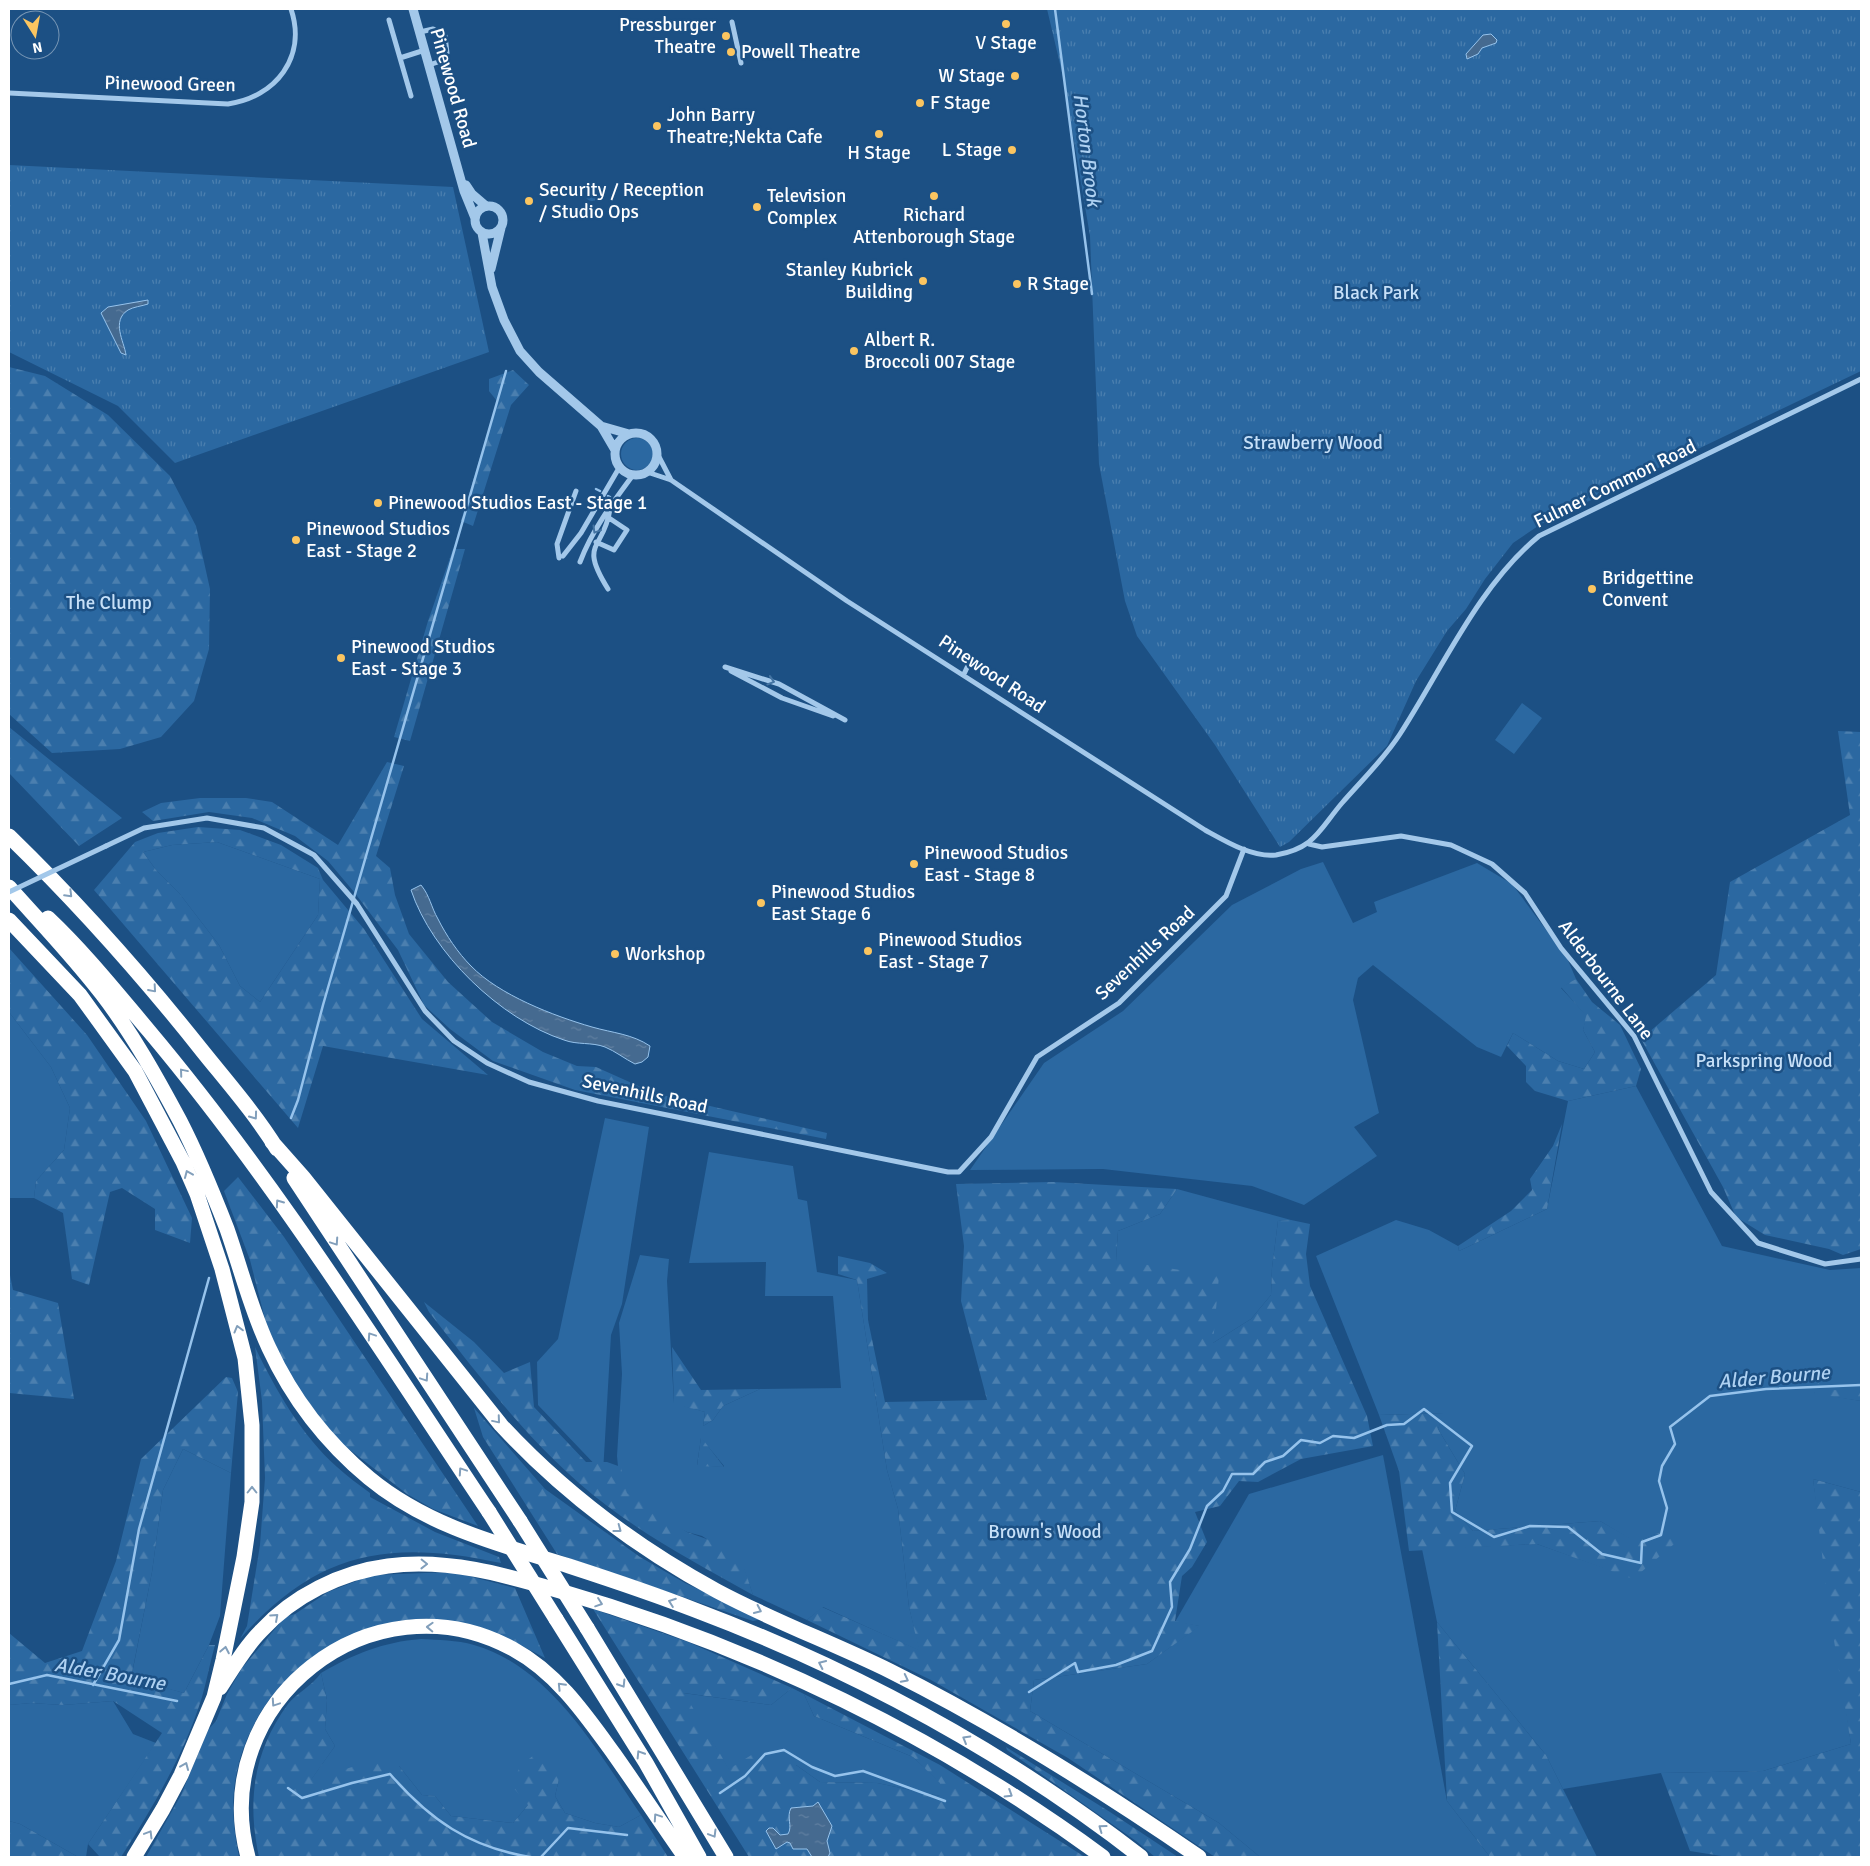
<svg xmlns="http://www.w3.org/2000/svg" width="1870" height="1866" font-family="Signika,sans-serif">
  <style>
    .grass { fill: #2b68a1; fill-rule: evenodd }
    .forest { fill: url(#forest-firs); fill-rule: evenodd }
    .park { fill: url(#park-tufts) }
    .water { fill: url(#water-ripples); stroke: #96c3ec }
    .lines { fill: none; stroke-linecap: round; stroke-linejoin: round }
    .stream { stroke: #96c3ec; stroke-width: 2.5 }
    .minor { stroke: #a3c8ea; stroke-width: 5 }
    .tertiary { stroke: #a3c8ea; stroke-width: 9 }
    .motorway { stroke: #fff; stroke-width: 15 }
    .minor-bridge { stroke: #a3c8ea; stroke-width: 5 }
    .motorway-bridge { stroke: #fff; stroke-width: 15 }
    .oneway { stroke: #4474a3 }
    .oneway2 { stroke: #829fbb }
    .poi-dot { fill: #fbc560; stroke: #1c5084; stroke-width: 2 }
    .labels { text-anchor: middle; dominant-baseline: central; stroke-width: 5; stroke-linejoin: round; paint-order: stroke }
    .poi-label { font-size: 19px; fill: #fff; stroke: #1c5084; text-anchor: start }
    .street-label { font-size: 19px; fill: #fff; stroke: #1c5084 }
    .park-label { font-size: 19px; fill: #c7e0f8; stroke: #1c5084 }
    .water-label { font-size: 20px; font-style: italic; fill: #aed1f2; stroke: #1c5084 }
  </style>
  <defs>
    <pattern id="forest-firs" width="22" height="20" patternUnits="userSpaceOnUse" patternTransform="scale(1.25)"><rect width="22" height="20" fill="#2b68a1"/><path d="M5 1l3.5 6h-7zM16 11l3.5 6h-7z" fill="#4b7faf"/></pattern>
    <pattern id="park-tufts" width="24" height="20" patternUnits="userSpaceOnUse" patternTransform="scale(1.25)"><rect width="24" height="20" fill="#2b68a1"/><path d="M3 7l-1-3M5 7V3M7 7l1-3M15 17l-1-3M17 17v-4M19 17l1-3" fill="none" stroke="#4b7faf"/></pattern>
    <pattern id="water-ripples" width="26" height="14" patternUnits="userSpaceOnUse" patternTransform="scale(1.25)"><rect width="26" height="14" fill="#456a90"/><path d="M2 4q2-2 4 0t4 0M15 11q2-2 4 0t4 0" fill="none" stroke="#6180a1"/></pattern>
  </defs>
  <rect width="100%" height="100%" fill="#1c5084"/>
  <path class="grass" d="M585 194a7 7 0 1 1 14 0a7 7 0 1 1-14 0Z
    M621 454a16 16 0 1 1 32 0a16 16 0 1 1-32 0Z
    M1522,703L1542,718L1514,754L1495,740Z
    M217,842L320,879L318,915L260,1002L240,986L219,945L179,893L156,870L143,852L172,845Z
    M1323,862L1353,923L1377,912L1374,902L1477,863L1512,884L1567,958L1576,979L1561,988L1587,1016L1583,1030L1595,1052L1584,1069L1558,1061L1513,1033L1501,1057L1477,1047L1373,965L1358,978L1353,1000L1379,1113L1354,1127L1377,1156L1304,1205L1252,1186L1103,1169L970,1170L1044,1063L1123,1011L1232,905L1301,869Z
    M9,1012L51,1067L70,1108L64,1150L36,1181L34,1198H9Z
    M1636,1086L1722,1246L1830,1270L1861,1268V1390H1829L1814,1393L1861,1401V1492L1813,1479L1851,1744L1763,1771L1661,1773L1563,1789L1546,1755L1437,1622L1422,1549L1537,1544L1633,1578L1661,1532L1635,1542L1600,1521L1473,1531L1455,1511L1465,1474L1438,1429L1443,1413L1379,1415L1316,1256L1396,1220L1429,1230L1458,1246L1459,1251L1547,1209L1568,1101Z
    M605,1118L649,1127L622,1304L611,1335L603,1473L538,1405L537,1362L558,1339Z
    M709,1152L793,1166L798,1199L807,1201L817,1272L857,1280L887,1470L898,1509L909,1607L920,1651L823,1607L807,1620L753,1595L741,1561L702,1536L687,1532L621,1499L617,1456L622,1374L619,1323L640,1255L669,1259L667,1281L674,1403L705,1412L703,1426L713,1420L723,1406L760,1389L841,1388L833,1296H765L766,1262L689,1263ZM701,1438L724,1466V1467L697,1465Z
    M1177,1189L1291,1220L1278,1221L1272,1268L1271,1295L1251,1319L1213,1343L1116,1260L1118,1231L1160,1214Z
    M183,1449L231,1473L220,1616L209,1645L184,1693L131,1679L152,1572L163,1490Z
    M1383,1455L1447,1801L1490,1857H1260L1219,1823L1030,1711L1034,1680L1147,1664L1199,1626L1175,1622L1249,1494Z
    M421,1639C438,1640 457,1640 474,1645C551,1667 598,1752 641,1815L619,1827L595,1823L565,1813L555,1796L559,1779L528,1805L513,1823L451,1816L435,1796L422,1795L399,1766L310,1781L335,1746L325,1729L327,1700L321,1673C354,1654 383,1642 421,1639Z
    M792,1688L804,1694L814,1716L913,1757L941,1783L940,1796L877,1783L820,1782L796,1765L729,1770L683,1693L771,1705Z
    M113,1701L133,1734L156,1743L88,1844L86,1857H78L20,1824L9,1821V1705L31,1703L63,1705Z"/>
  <path class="forest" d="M9,367L45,376L108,415L170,476L196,526L210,589L209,649L194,701L161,737L120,749L52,753L9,714Z
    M513,370L529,385L511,405L473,526L461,521L497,401L489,391V379Z
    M453,549H465L410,741L394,737L428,621Z
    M9,727L122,818L79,846L9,773Z
    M1838,731L1861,732V1249L1843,1255L1829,1249L1765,1235L1736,1217L1723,1187L1641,1039L1716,975L1730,882L1850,815Z
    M387,762L404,766L376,856L390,868L395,895L409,934L448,982L492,1022L543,1052L577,1066L596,1067L654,1093L827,1133L826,1139L575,1090L493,1061L450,1029L424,1005L398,950L354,892L328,861L295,836L252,818L209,812L153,821L142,812L161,803L200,798H246L272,802L338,845Z
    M198,827L240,830L281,845L318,868L323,880L364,929L422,1019L488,1075L323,1046L298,1128L94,890L135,842L158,833ZM217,842L320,879L318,915L260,1002L240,986L219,945L179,893L156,870L143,852L172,845Z
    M9,948L87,1035L146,1121L192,1218L190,1243L155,1230V1209L122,1188L110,1192L89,1285L72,1279L63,1213L34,1198L36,1181L64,1150L70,1108L51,1067L9,1012Z
    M1576,979L1592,1002L1620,1025L1641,1069L1636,1086L1568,1101L1535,1091L1526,1082V1066L1507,1046L1513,1033L1558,1061L1584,1069L1595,1052L1583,1030L1586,1016L1561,987Z
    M1562,1124L1547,1209L1459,1251L1458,1246L1511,1211L1532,1190L1530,1179L1553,1146Z
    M238,1177L284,1237L478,1526L433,1509L407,1494L341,1443L319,1416L298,1388L281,1358L266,1323L250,1260L224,1191Z
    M1053,1182L1177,1189L1160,1214L1118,1231L1116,1260L1219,1276L1213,1343L1251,1319L1271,1295L1272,1268L1278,1221L1291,1220L1310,1224L1306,1254L1310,1286L1367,1416L1373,1446L1301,1459L1258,1482L1239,1481L1220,1506L1195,1512L1207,1542L1192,1567L1182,1576L1175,1621L1200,1626L1147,1664L1034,1680L1030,1711L1219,1823L1260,1857H1215L1068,1758L931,1680L807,1620L822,1607L919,1650L909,1607L898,1509L887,1470L857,1280L838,1274V1256L870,1263L887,1273L867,1279L868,1320L885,1402L987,1400L961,1301L964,1246L956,1184Z
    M9,1270L13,1290L58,1303L74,1399L9,1393Z
    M424,1302L474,1342L504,1373L530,1362L534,1407L586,1462H607L621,1467L627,1493L687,1532L715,1542L742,1561L753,1595C703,1567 652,1540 606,1505C536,1452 483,1381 429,1312Z
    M255,1347C275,1389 302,1436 337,1467C347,1476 359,1485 370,1493V1497L435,1532L499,1557L501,1563C389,1539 317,1551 240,1639L247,1626L260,1545L265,1478L262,1401Z
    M672,1347L701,1390L760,1389L723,1406L713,1420L703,1426L705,1412L674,1404Z
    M226,1377L232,1378L238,1392L231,1473L183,1449L163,1490L152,1572L131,1678L184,1693L209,1645H215C210,1662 207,1680 202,1697C184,1755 153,1807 121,1857H100L88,1844L162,1733L113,1701L63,1705L31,1703L9,1705V1633L45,1663L82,1651L116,1561L141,1459Z
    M1818,1383L1829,1390H1861V1401L1814,1394Z
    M474,1408L545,1489L640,1557L685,1583L762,1619L753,1621L557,1554L483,1437Z
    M1444,1413L1438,1429L1465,1474L1455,1511L1473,1531L1600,1521L1635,1541L1661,1532L1680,1539L1633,1579L1537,1544L1409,1551L1399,1471L1379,1415Z
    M701,1437L724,1467L697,1466Z
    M1813,1479L1861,1492V1857H1728L1690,1851L1661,1773L1763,1771L1851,1744L1828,1604Z
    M453,1572L515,1588L545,1658C508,1638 464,1616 420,1619C330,1624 249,1690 235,1782C231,1807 234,1833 239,1857H146L181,1795L208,1730L216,1721L227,1694L242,1668L285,1617L295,1614L328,1592L372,1575Z
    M593,1609L688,1642L792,1688L771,1705L684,1693L729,1769L753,1754L796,1765L820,1782L877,1783L940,1796V1783L913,1757L814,1716L804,1694L940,1765L1085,1857H749Z
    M1437,1622L1546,1755L1597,1857H1490L1447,1801Z
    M321,1673L327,1700L325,1729L335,1746L311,1780L371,1761L399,1766L422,1795L435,1796L451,1816L513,1823L528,1805L512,1786L520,1766L534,1755L553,1761L559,1779L555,1796L565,1813L595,1823L619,1827L641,1815L668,1857H259C247,1801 253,1752 288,1704C297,1693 312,1686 321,1673Z
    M1006,1747L1110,1812L1178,1857H1155L1136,1841L1007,1750Z
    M9,1821L20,1824L78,1857H9Z"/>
  <path class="park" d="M1047,9H1861V371L1541,524L1513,543L1485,579L1466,609L1447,631L1416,681L1387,746L1289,842L1280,847L1215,745L1137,636L1125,601L1099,464L1090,236L1064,81Z
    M9,165L453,187L489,352L175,463L118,406L9,352Z"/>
  <path class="water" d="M1491,34L1497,40L1496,43L1482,48L1478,54L1467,59L1466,54L1483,35Z
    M148,300V304C142,306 133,307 128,310C111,321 124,341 126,355L121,353L101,313L108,307Z
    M421,885C430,896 431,907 438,919C446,935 458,953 471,966C499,995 554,1016 592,1027C613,1033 632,1034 650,1046L648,1057L642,1062L635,1064C625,1059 615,1051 605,1047C592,1042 577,1045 564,1040C500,1019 432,953 411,890Z
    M818,1802L832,1826L827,1841L830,1853L828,1857H812L807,1849H793L790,1843L787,1842L776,1849L766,1831L769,1828H773L780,1835L788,1834C793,1826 786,1817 791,1808L813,1806Z"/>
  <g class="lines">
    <path class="stream" d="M1055,9L1092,294
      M596,489L600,491
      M608,496L610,497
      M618,502L619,503
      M291,1118L298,1100L323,1005L506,371
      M9,1684L47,1675L177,1701
      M93,1685L119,1640L139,1529L209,1278
      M1029,1692L1075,1663L1078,1672L1116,1665L1152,1651L1172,1607L1170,1582L1190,1549L1207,1506L1223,1491L1232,1474H1253L1265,1462L1283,1456L1301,1440L1320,1443L1333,1436L1354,1438L1387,1425L1404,1424L1424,1409L1472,1446L1450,1483L1452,1512L1494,1537L1530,1526L1568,1527L1602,1554L1641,1563L1642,1542L1661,1535L1667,1508L1659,1481L1662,1466L1675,1444L1670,1427L1710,1396L1766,1389L1861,1385
      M288,1788L302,1798L352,1783L390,1774C430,1820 469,1847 530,1857
      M720,1793L745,1776L765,1754L784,1750L812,1767L835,1776L863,1771L945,1801
      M541,1857L568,1828L627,1835"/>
    <path class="minor" d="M389,20L411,96
      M732,22L741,63
      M420,32L433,29L445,36L447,53L441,61L429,65
      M400,58L425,50
      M9,93L228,104C276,97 307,57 291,9
      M657,453L671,480
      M647,472L671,480L847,601L1205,830C1225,841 1253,858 1276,855C1315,848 1319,830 1342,803C1362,780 1384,759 1400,734C1442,669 1479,585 1539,536L1861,379
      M596,542L614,550L627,530L609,518
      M563,556L581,533L619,468
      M559,558L557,544L576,491
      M580,562C592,530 613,502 633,475
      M608,589C578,541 604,551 610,509
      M725,667L779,684L845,720
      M731,671L782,698L833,716
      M964,674L971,659
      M1309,844L1322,847L1401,836L1451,845L1492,864L1525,893L1561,948L1634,1036L1711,1192L1758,1243L1825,1264L1861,1259
      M106,846L144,828L207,818L264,828L314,855L357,904L425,1011L454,1041L487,1063L529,1082L598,1101L948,1172H959L991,1137L1037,1057L1119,1003L1226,896L1244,849"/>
    <path class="tertiary" d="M413,9L464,191L475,218
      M466,185L472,194L486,206
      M475 220a14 14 0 1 1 28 0a14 14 0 1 1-28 0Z
      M482,233L492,287L504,320L520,351L539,372L601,426L615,450
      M491,269L501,228
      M601,426L629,434
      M615 454a21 21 0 1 1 42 0a21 21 0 1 1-42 0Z"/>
    <path class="motorway" d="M9,836C79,904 143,976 204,1053C229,1084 256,1115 277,1149
      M9,887C40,922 73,956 102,994C132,1033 157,1078 180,1121C198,1156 213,1193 227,1229C241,1269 251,1310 269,1348C292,1398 327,1443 369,1478C427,1526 498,1544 569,1566C612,1580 654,1594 695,1610C854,1670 1007,1753 1141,1857
      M48,918C85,953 116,992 149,1031C275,1181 380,1349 489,1512
      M9,920L80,995L135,1071L183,1162L197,1194L222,1269L245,1358L252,1425V1502L244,1557L223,1660L214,1697L181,1775L163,1809L134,1857
      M272,1142L303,1177L501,1425C564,1493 636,1547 717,1591C773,1621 833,1643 890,1671C998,1725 1100,1789 1199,1857
      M294,1178L520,1521
      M556,1619L646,1763L699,1857
      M587,1628L726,1857
      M220,1688C233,1668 245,1647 261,1631C293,1596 341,1572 388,1566C447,1558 505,1575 560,1591C754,1647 941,1738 1103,1857
      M248,1857C206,1703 372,1572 513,1649C557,1673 585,1714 614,1754C638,1788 661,1823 685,1857"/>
    <path class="minor-bridge" d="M9,892L106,846"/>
    <path class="motorway-bridge" d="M489,1512L556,1619
      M520,1521L587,1628"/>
  </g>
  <defs><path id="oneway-chevron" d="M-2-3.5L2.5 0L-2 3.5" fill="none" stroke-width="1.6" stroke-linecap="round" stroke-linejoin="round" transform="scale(1.25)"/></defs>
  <g class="oneway">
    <use href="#oneway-chevron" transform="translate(596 530) rotate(121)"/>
    <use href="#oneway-chevron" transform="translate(771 681) rotate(17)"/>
  </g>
  <g class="oneway2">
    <use href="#oneway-chevron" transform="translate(69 894) rotate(45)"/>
    <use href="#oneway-chevron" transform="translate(153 989) rotate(49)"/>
    <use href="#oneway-chevron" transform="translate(183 1072) rotate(-130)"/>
    <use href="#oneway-chevron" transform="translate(254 1116) rotate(54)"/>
    <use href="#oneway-chevron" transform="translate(188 1174) rotate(-113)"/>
    <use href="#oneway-chevron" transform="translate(279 1203) rotate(-125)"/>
    <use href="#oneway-chevron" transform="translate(335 1242) rotate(56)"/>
    <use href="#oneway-chevron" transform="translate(238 1329) rotate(-105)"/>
    <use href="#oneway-chevron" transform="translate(371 1336) rotate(-124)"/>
    <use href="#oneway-chevron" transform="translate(425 1378) rotate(56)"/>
    <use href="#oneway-chevron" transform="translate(497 1420) rotate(50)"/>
    <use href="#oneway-chevron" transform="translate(462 1471) rotate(-124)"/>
    <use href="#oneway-chevron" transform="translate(252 1490) rotate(-90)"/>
    <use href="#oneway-chevron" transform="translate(618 1529) rotate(37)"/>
    <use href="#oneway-chevron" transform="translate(424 1564) rotate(1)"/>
    <use href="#oneway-chevron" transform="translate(672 1602) rotate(-160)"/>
    <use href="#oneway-chevron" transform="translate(599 1603) rotate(19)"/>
    <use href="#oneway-chevron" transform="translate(758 1610) rotate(25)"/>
    <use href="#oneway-chevron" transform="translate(275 1617) rotate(-42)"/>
    <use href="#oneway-chevron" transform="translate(430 1627) rotate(-178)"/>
    <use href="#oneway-chevron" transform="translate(225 1650) rotate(-79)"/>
    <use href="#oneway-chevron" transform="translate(822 1664) rotate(-155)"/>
    <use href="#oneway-chevron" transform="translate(905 1679) rotate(27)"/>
    <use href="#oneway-chevron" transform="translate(622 1684) rotate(58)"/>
    <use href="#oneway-chevron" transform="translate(561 1686) rotate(-134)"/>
    <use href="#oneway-chevron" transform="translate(275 1703) rotate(124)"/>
    <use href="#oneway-chevron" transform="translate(966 1739) rotate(-150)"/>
    <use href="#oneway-chevron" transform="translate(640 1754) rotate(-122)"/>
    <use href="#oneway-chevron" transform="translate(185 1766) rotate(-67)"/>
    <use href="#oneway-chevron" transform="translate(1009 1794) rotate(32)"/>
    <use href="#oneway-chevron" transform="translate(657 1817) rotate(-124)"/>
    <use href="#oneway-chevron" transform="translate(1102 1828) rotate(-144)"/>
    <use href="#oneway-chevron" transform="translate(149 1834) rotate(-59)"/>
    <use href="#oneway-chevron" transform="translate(713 1834) rotate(59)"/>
  </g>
  <g class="poi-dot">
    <circle cx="1006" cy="24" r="5"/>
    <circle cx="726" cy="36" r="5"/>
    <circle cx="731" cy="52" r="5"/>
    <circle cx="1015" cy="76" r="5"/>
    <circle cx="920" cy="103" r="5"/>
    <circle cx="657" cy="126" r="5"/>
    <circle cx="879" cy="134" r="5"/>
    <circle cx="1012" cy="150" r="5"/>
    <circle cx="934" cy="196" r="5"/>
    <circle cx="529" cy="201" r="5"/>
    <circle cx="757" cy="207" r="5"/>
    <circle cx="923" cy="281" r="5"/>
    <circle cx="1017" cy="284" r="5"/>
    <circle cx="854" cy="351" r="5"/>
    <circle cx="378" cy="503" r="5"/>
    <circle cx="296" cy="540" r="5"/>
    <circle cx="1592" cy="589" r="5"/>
    <circle cx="341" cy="658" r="5"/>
    <circle cx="914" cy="864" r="5"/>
    <circle cx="761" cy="903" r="5"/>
    <circle cx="868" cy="951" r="5"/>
    <circle cx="615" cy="954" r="5"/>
  </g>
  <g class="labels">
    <g class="poi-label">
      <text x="716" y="25" text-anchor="end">Pressburger<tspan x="716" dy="22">Theatre</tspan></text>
      <text x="1006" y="43" text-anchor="middle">V Stage</text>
      <text x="741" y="52">Powell Theatre</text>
      <text x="1005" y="76" text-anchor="end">W Stage</text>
      <text x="930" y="103">F Stage</text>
      <text x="667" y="115">John Barry<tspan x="667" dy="22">Theatre;Nekta Cafe</tspan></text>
      <text x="1002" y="150" text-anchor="end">L Stage</text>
      <text x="879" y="153" text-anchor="middle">H Stage</text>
      <text x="539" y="190">Security / Reception<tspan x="539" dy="22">/ Studio Ops</tspan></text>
      <text x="767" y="196">Television<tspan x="767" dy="22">Complex</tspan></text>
      <text x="934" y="215" text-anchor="middle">Richard<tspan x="934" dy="22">Attenborough Stage</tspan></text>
      <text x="913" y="270" text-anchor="end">Stanley Kubrick<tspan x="913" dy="22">Building</tspan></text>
      <text x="1027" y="284">R Stage</text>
      <text x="864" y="340">Albert R.<tspan x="864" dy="22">Broccoli 007 Stage</tspan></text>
      <text x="388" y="503">Pinewood Studios East - Stage 1</text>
      <text x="306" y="529">Pinewood Studios<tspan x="306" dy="22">East - Stage 2</tspan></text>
      <text x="1602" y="578">Bridgettine<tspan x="1602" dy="22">Convent</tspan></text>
      <text x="351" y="647">Pinewood Studios<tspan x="351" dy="22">East - Stage 3</tspan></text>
      <text x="924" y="853">Pinewood Studios<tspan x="924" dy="22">East - Stage 8</tspan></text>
      <text x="771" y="892">Pinewood Studios<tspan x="771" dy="22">East Stage 6</tspan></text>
      <text x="878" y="940">Pinewood Studios<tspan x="878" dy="22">East - Stage 7</tspan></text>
      <text x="625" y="954">Workshop</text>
    </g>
    <g class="street-label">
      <text transform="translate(170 84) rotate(1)">Pinewood Green</text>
      <text transform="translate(453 88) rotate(74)">Pinewood Road</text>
      <text transform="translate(1615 484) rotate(-26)">Fulmer Common Road</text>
      <text transform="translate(992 674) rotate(34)">Pinewood Road</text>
      <text transform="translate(1145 953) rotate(-43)">Sevenhills Road</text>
      <text transform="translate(1606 980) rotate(53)">Alderbourne Lane</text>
      <text transform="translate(645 1094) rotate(12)">Sevenhills Road</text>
    </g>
    <g class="park-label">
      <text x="1376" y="293">Black Park</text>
      <text x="1313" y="443">Strawberry Wood</text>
      <text x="109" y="603">The Clump</text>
      <text x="1764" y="1061">Parkspring Wood</text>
      <text x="1045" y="1532">Brown's Wood</text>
    </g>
    <g class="water-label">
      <text transform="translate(1087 150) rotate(83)">Horton Brook</text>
      <text transform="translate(1774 1377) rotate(-5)">Alder Bourne</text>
      <text transform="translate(110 1674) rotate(10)">Alder Bourne</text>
    </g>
  </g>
  <rect width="1870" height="1866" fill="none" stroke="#ffffff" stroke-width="20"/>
  <g transform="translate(35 35) rotate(169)"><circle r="24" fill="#1c5084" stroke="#7796b5"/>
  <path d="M0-4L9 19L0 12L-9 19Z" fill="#fbc560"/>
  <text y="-8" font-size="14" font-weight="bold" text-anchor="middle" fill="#ffffff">N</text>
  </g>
</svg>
